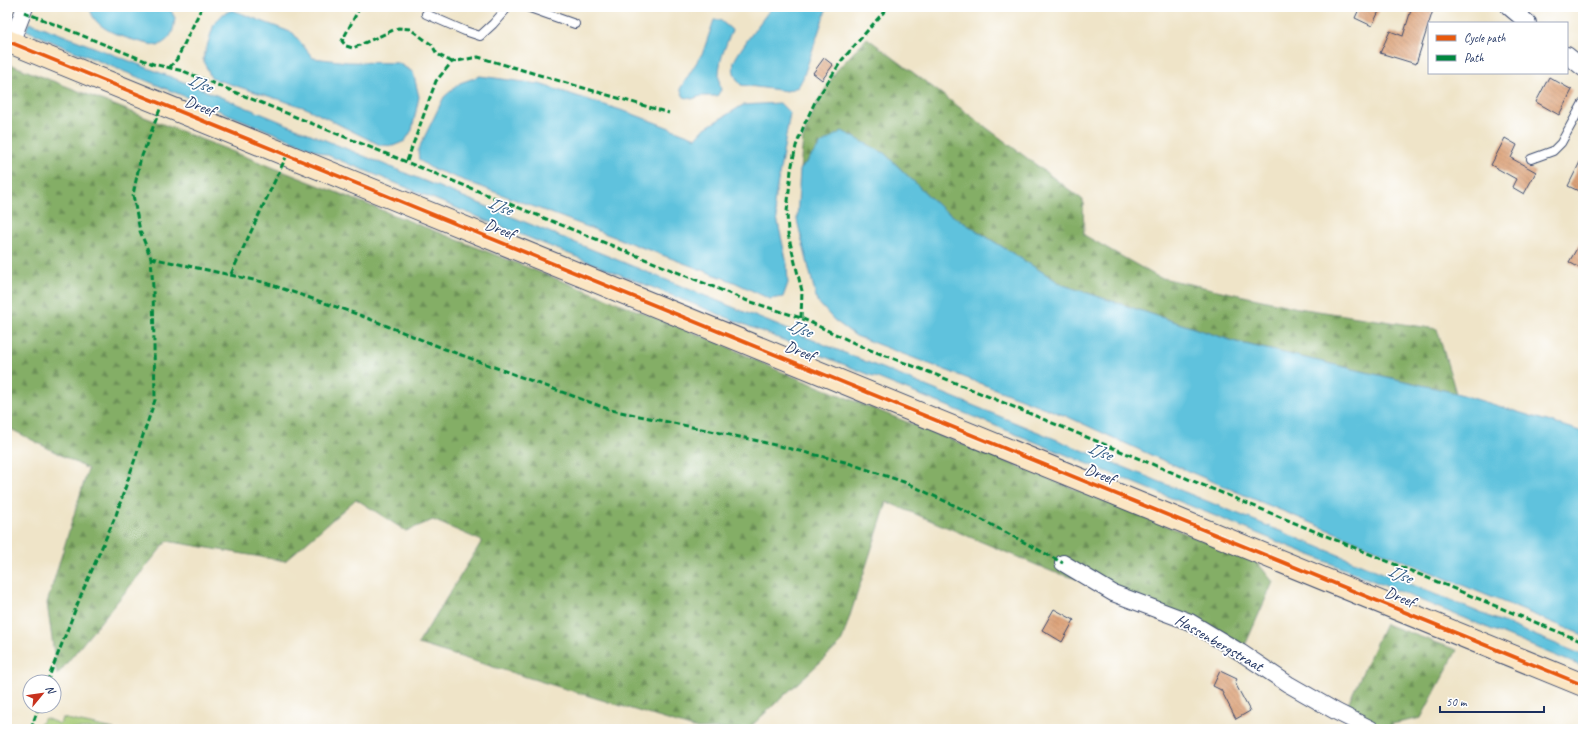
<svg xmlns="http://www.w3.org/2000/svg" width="1590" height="736" font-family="Caveat,sans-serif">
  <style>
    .grass { fill: #a6ca74; stroke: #607c69 }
    .forest { fill: url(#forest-firs); stroke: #506e62 }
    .water { fill: #5fc2dd; stroke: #3d789e }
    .building { fill: url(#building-back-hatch) }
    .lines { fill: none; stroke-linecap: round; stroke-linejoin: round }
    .lane-casing { stroke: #3b4a6e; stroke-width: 10 }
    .street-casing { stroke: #3b4a6e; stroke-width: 18 }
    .secondary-casing { stroke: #3b4a6e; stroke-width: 24 }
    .lane { stroke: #fff; stroke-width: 8 }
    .street { stroke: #fff; stroke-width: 16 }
    .secondary { stroke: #fbe6c3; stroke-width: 22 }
    .quiet { stroke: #00873e; stroke-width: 3; stroke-dasharray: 6 3; stroke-linecap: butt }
    .cycleway-casing { stroke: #fff; stroke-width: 6 }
    .cycleway { stroke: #e8590c; stroke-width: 4 }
    .labels { text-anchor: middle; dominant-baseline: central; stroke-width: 3.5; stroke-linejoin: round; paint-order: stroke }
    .street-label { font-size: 16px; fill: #1b2f5e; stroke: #fff }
    .water-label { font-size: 17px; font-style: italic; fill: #2f5b84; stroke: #fff }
  </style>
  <defs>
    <pattern id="forest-firs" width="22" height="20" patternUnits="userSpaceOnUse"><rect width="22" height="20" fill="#84ae66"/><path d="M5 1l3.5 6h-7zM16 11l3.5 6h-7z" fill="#6b8e57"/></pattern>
    <pattern id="building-back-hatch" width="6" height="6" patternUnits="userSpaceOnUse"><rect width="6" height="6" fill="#d9996c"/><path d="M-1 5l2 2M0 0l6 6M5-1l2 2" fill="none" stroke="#af7d5c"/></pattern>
  </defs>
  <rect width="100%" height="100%" fill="#fff"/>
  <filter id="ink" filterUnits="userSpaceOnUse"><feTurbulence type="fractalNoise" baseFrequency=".025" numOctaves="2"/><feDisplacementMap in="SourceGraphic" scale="8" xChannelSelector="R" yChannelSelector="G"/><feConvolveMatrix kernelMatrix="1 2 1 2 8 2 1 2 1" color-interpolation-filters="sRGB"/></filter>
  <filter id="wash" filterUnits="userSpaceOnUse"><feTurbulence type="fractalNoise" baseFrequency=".012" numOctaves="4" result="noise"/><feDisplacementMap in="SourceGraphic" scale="16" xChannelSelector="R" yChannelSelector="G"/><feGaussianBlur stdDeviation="0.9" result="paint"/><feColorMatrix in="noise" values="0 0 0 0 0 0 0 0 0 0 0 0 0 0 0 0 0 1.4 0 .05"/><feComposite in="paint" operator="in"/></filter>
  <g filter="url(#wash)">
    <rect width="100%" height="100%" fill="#efe4c8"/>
    <path class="grass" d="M45,718L60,724L62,718L114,729H37L39,725Z"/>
    <path class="forest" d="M867,38L1083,200L1084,235L1158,277L1298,308L1437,329L1456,393L1236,342L1063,285L942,209L884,153L821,144L800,170L803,138L818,101L837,70Z
      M7,63L720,343L777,370L1257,562L1273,582L1243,650L1103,586L1053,572L887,502L841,643L748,729H697L418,644L482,541L433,520L406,531L356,499L285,561L167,541L57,675L47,603L88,469L7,427Z
      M1385,624L1457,650L1421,718L1392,724V729H1382L1344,712Z"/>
    <path class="water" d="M90,7H169L175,18C173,33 172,38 158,46C137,41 92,33 90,7Z
      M772,7H827L803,78L798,87L787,91L741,85C735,78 732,71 734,62C736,54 765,16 772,7Z
      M232,10L293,33L313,58L347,62L398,63L413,72L419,97L412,130L405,141L393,146L380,145L306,108L211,78L203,59L214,24L223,14Z
      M714,20H720L732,30C724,50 715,68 721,90L717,96H701L692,99L684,97L680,89L703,52Z
      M29,23L37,25L194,86L422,180L1583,655V667L957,410L527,237L62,46L26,30Z
      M480,76L539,84L630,113L696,138L705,128L743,105L780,103L790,113L774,204L787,264L788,283L783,297L770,299L734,282L431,168L419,160L418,150L444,97L460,83Z
      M842,131L884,153L942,209L1063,285L1236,342L1456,393L1583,432V635L1256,500L1153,456L1066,416L856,336L834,320L817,301L797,220L800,170L821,144Z"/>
    <g id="blocks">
      <path class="building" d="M1360,7H1381L1372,26L1355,18Z
        M1412,7H1434L1416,64L1380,53L1390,31L1403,36Z
        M824,58L833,65L822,80L813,73Z
        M1549,77L1572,90L1559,115L1536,102Z
        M1505,138L1517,145L1511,158L1536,172L1524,194L1512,187L1516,179L1491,165Z
        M1583,156V193L1568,186Z
        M1583,238V270L1569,262Z
        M1054,609L1074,620L1062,642L1042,630Z
        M1220,671L1237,679L1235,683L1250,711L1236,719L1221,690L1213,686Z"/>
    </g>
  </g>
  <g filter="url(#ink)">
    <use href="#blocks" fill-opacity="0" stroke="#3b4a6e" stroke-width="1"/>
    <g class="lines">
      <defs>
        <path id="lane" d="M527,7L575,24
          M426,14L465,31L480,36L493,24L508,7
          M1531,159L1553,151L1561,143L1583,103"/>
        <path id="street" d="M1509,7L1528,23
          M11,43L25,7
          M1567,55L1583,68
          M1063,563L1113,593L1190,622L1240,652L1288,684L1337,712L1371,729"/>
        <path id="secondary" d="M7,41L407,204L1583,685"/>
      </defs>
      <use href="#lane" class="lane-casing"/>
      <use href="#street" class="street-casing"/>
      <use href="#secondary" class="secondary-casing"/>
      <use href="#lane" class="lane"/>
      <use href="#street" class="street"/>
      <use href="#secondary" class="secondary"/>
      <path class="quiet" d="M360,7L342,41L346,46L353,48L398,28L410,29L432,45L437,54L452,62
        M24,12L153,64L183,71L748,301L801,318L865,348L929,372L1583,642
        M169,68L177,59L202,7
        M407,161L436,81L452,62L478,57L669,113
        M151,258L263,282L357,314L445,349L611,410L754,440L845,462L904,482L960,508L1063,563
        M231,274L287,155
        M801,318L802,291L788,234L787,212L791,170L796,146L805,123L815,102L842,60L888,7
        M47,682L81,595L116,515L155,400L153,288L151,258L140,231L133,195L140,161L162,104
        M31,729L39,706"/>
      <defs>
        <path id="cycleway" d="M7,41L407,204L1583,685"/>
      </defs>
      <use href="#cycleway" class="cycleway-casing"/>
      <use href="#cycleway" class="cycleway"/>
    </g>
  </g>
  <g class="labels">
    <g class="street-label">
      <text transform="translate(200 106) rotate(22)">Dreef</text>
      <text transform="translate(500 229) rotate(22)">Dreef</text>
      <text transform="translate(800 351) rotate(22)">Dreef</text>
      <text transform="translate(1100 474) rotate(22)">Dreef</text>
      <text transform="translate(1400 597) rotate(22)">Dreef</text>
      <text transform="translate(1219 643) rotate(30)">Hassenbergstraat</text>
    </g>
    <g class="water-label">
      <text transform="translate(200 83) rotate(22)">IJse</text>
      <text transform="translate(500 206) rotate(22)">IJse</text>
      <text transform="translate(800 328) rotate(22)">IJse</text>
      <text transform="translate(1100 451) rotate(22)">IJse</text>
      <text transform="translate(1400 574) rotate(22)">IJse</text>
    </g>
  </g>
  <rect width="1590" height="736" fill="none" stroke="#fff" stroke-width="24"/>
  <rect x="1428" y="22" width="140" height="52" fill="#ffffff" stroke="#a4acbf"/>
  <rect x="1436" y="35" width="20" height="6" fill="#e8590c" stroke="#a4acbf"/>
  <text x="1464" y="42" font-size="12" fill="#1b2f5e">Cycle path</text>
  <rect x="1436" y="55" width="20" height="6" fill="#00873e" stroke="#a4acbf"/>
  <text x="1464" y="62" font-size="12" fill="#1b2f5e">Path</text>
  <g transform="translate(42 694) rotate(61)"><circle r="19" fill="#ffffff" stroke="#a4acbf"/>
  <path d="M0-3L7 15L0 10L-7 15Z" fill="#c8321e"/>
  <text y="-6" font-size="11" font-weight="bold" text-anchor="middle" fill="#1b2f5e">N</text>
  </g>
  <path d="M1440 706v6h104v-6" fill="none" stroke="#1b2f5e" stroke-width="2"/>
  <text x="1446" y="706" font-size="12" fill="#1b2f5e" stroke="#ffffff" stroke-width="3" paint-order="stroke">50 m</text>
</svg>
